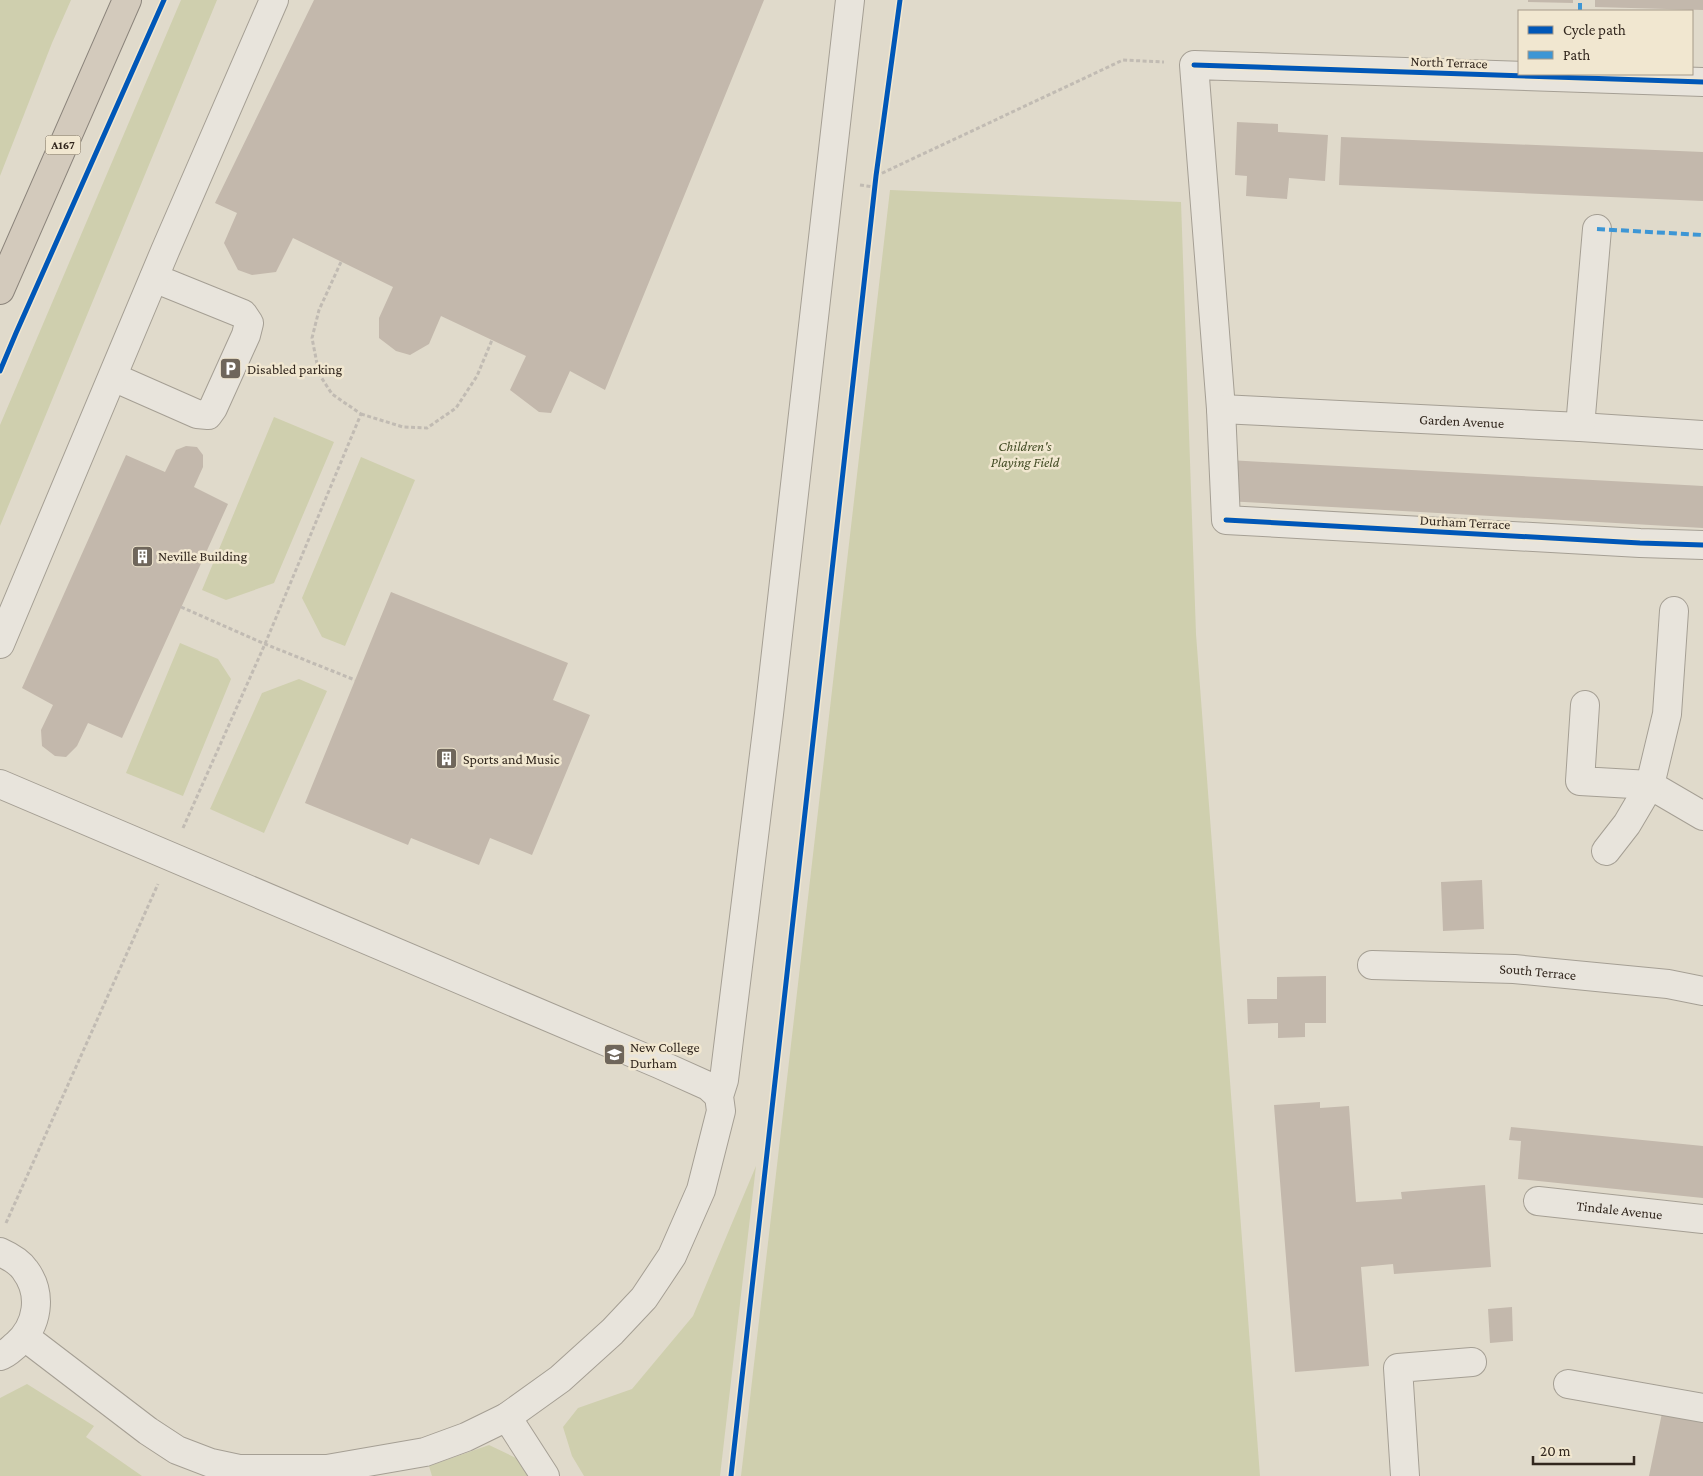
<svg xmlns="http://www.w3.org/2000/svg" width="1703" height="1476" font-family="'Crimson Pro',serif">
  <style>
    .green { fill: #cfcfae }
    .building { fill: #c3b8ac }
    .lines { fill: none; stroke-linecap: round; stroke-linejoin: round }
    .minor-casing { stroke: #a59f94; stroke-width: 30 }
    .highway-casing { stroke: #8b847b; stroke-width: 30 }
    .path { stroke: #c1bbb3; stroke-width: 3; stroke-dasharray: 4 2.5; stroke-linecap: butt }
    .minor { stroke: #e8e4dc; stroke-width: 28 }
    .highway { stroke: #d3cabc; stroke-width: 28 }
    .quiet { stroke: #3d96d5; stroke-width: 4; stroke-dasharray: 8 4; stroke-linecap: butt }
    .cycleway-casing { stroke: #f1e7d0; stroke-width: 8 }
    .cycleway { stroke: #0057b8; stroke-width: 5 }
    .labels { text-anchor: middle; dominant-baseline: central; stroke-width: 5; stroke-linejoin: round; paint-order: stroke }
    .shield { fill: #f1e7d0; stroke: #6b6153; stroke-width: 1 }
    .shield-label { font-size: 12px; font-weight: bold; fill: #32271e }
    .street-label { font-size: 14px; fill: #32271e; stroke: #f1e7d0 }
    .poi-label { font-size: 14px; fill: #32271e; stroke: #f1e7d0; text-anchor: start }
    .park-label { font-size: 14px; font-style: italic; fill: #444d26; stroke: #f1e7d0 }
  </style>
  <rect width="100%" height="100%" fill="#e0dacb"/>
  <path class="green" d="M0,0H71L52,43L0,176Z
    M181,0H217L0,526V425Z
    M890,190L1181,202L1196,634L1260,1476H741Z
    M274,417L334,442L274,583L226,600L202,590Z
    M361,457L415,480L345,646L322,637L302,598Z
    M180,643L218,659L231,679L183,796L126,773Z
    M299,679L327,691L264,833L210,809L262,693Z
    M756,1166L720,1476H584L572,1456L563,1427L578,1408L632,1389L693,1316Z
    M27,1384L94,1426L86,1437L142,1476H0V1398Z
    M489,1445L516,1458L528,1476H432L429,1466Z"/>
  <path class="building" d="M314,0H764L605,390L570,371L551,413L539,412L510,390L526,356L441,316L429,344L410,355L396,351L379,338V318L393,287L293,238L276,272L252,275L238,270L224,243L237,213L215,203Z
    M1528,0H1573V3L1528,2Z
    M1595,0H1703V10L1595,7Z
    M1237,122L1278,124V132L1328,135L1325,181L1289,178L1287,199L1246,196L1247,176L1235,175Z
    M1341,137L1703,152V201L1339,185Z
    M186,446L197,447L203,455V467L194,487L228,504L122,738L88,723L77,746L66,757L55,756L42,746L41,730L53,705L22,688L126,455L165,472L176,450Z
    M1228,460L1703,486V528L1226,501Z
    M391,592L568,663L553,700L590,715L532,855L490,838L479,865L411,838L408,845L305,803Z
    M1482,880L1484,929L1443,931L1441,882Z
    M1326,976V1023H1305V1037L1278,1038V1023L1248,1024L1247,999H1277V977Z
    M1320,1102V1108L1349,1106L1356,1202L1402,1199L1401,1192L1485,1185L1491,1267L1394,1274L1393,1264L1361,1267L1369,1366L1295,1372L1274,1105Z
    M1511,1127L1703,1146V1198L1518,1179L1521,1141L1509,1140Z
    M1512,1307L1513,1341L1490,1343L1488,1309Z
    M1662,1413L1703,1422V1476H1649Z"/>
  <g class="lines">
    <defs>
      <g id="minor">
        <path d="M1703,82L1194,65L1221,409L1226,520L1640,543L1703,545"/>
        <path d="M113,377L197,414L208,415L213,408L246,335L249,323L243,314L154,278"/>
        <path id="s1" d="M1221,409L1580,427L1703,435"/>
        <path d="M1580,427L1597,229"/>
        <path d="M0,644L165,251L274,0"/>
        <path d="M1585,705L1580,781L1650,785L1703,816"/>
        <path d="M0,784L659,1064L708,1086L719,1096"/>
        <path d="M1606,851L1627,824L1650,785L1667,714L1674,611"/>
        <path id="s2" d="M1372,965L1514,969L1668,984L1703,991"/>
        <path id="s3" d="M1538,1201L1703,1219"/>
        <path d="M0,1252C9,1256 19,1261 25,1270C43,1294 38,1326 16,1345C11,1349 7,1354 0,1356"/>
        <path d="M25,1337L148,1431L177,1450L211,1463L239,1469H327L425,1452L466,1437L507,1417L560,1379L612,1332L644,1298L672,1256L701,1190L721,1111L719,1096L724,1080L769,714L850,0"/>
        <path d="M1568,1384L1703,1408"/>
        <path d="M507,1417L545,1476"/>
        <path d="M1405,1476L1398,1368L1472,1362"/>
      </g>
      <path id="highway" d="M0,290L127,0"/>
    </defs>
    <use href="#minor" class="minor-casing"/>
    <use href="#highway" class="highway-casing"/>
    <path class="path" d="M876,176L1123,60L1164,62
      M860,185L874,187
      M361,414L403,427L427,428L456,408L477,376L492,340
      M181,607L265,644L355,680
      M183,828L265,644L361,414L332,394L319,374L312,338L319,310L341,262
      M6,1223L158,884"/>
    <use href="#minor" class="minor"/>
    <use href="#highway" class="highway"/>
    <path class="quiet" d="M1580,11V0
      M1597,229L1703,235"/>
    <defs>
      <path id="cycleway" d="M1194,65L1703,82
        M0,371L16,333L164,0
        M1226,520L1640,543L1703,545
        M731,1476L876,176L900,0"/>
    </defs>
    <use href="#cycleway" class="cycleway-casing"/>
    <use href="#cycleway" class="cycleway"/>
  </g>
  <defs>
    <symbol id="parking-square" viewBox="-11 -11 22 22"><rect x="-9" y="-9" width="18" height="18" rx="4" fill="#6f665b" stroke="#f1e7d0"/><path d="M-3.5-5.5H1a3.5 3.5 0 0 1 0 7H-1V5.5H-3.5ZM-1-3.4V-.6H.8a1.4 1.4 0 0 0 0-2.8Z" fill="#fff"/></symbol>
    <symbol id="building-square" viewBox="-11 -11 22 22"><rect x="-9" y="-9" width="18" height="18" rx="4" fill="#6f665b" stroke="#f1e7d0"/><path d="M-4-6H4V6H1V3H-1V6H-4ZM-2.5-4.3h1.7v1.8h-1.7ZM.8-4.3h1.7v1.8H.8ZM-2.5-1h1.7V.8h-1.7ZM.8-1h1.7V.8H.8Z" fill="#fff"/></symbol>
    <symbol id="university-square" viewBox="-11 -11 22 22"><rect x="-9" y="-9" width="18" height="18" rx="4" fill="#6f665b" stroke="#f1e7d0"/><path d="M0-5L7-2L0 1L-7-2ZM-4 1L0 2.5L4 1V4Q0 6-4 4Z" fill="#fff"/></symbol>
  </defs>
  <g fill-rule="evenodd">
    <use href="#parking-square" x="218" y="356" width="25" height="25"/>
    <use href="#building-square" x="130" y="544" width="25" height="25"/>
    <use href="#building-square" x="434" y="746" width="25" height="25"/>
    <use href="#university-square" x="602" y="1042" width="25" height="25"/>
  </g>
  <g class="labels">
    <rect class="shield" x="45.5" y="135.5" width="35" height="19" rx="4"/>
    <g class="shield-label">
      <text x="63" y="145">A167</text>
    </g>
    <g class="street-label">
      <text transform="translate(1449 62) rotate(2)">North Terrace</text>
      <text stroke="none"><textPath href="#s1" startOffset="241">Garden Avenue</textPath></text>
      <text transform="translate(1465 522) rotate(3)">Durham Terrace</text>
      <text stroke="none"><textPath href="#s2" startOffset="166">South Terrace</textPath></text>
      <text stroke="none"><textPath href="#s3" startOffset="82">Tindale Avenue</textPath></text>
    </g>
    <g class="poi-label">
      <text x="247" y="369">Disabled parking</text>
      <text x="158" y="556">Neville Building</text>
      <text x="463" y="759">Sports and Music</text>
      <text x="630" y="1047">New College<tspan x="630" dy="16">Durham</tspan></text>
    </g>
    <g class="park-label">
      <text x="1025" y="446">Children's<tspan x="1025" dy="16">Playing Field</tspan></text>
    </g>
  </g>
  <rect x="1518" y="10" width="175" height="65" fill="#f1e7d0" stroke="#a59a89"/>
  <rect x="1528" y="26" width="25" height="8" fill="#0057b8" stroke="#a59a89"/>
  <text x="1563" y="35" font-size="15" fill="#32271e">Cycle path</text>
  <rect x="1528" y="51" width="25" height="8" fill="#3d96d5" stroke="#a59a89"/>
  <text x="1563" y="60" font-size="15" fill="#32271e">Path</text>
  <path d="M1533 1456v8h101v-8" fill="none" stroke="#32271e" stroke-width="2.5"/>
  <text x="1540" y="1456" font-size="15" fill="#32271e" stroke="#f1e7d0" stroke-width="4" paint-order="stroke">20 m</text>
</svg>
